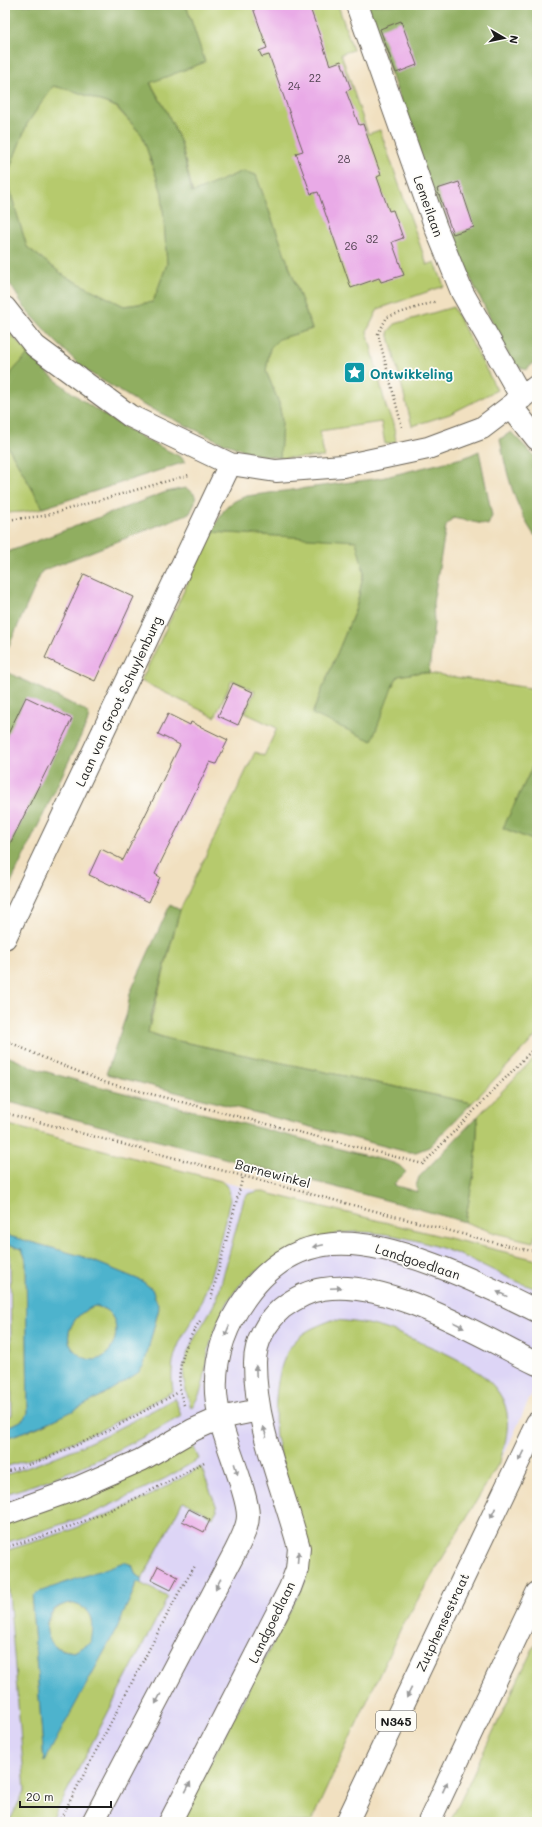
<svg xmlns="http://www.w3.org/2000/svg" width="542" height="1827" font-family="Mali,sans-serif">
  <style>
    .built { fill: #ddd5f6 }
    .green { fill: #b6ca6d; stroke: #697344 }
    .forest { fill: #90ae60; stroke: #56653e; fill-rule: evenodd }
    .water { fill: #4eb3cd; stroke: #356874; fill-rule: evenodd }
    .building { fill: #e9aae7 }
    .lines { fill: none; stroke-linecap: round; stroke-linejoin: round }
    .street-casing { stroke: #676155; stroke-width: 24 }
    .primary-casing { stroke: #676155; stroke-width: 24 }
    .path { stroke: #676155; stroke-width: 2.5; stroke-dasharray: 1 3; stroke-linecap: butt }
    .street { stroke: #fff; stroke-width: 22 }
    .primary { stroke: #fff; stroke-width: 22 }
    .oneway { fill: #999 }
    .labels { text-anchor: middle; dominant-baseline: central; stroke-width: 3.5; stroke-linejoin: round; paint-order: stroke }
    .number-label { font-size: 11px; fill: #4f404f }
    .shield { fill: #fdfcf7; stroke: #605f5e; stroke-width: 1 }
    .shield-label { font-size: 12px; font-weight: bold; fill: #1c1c1c }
    .street-label { font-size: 13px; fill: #1c1c1c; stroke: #fdfcf7 }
    .culture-label { font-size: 13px; font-weight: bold; fill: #0d838f; stroke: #fdfcf7; text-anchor: start }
  </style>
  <rect width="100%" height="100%" fill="#fdfcf7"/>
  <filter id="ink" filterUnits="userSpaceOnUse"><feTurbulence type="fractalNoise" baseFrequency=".025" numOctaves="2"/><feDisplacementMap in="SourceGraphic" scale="8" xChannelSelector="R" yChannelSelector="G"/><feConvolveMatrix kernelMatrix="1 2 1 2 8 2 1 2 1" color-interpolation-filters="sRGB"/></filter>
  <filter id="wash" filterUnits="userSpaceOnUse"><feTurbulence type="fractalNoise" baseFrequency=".012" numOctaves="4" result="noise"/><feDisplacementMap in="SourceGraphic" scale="16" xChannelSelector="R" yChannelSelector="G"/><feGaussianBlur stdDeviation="0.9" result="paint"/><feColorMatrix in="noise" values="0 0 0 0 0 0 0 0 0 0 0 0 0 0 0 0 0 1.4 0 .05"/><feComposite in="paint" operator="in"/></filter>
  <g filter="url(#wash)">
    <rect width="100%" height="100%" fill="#f1e0c0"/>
    <path class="built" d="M5,1128L537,1260V1382L506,1451L258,1822H5Z"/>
    <path class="green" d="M186,5H338L353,50L341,54L368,134L380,130L427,265L435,262L444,286L378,309L367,331L386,407L393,423L396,442L385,444L381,422L320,431L324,457L280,458L282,421L279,403L266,371L270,348L279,339L312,329L256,175L243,171L193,193L181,143L167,112L150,82L205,62Z
      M53,85L77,92L116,107L142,135L162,193L167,264L153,302L124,306L66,277L27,247L6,178L27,124Z
      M453,307L497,390L450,414L412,426L388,332L395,324Z
      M5,325L13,337L29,353L6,389L5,398Z
      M5,428L7,445L43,508L23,512L5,513Z
      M212,532L356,540L364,572L356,608L312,714L393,685L398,676L421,672L537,689V753L531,770L503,828L537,842V1035L472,1103L169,1039L148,1032L180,910L255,752L264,756L277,728L245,713L255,691L232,680L215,717L141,681Z
      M537,1055V1236H535L533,1242L495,1233L465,1222L475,1168L478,1116Z
      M5,1124L221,1181C229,1187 230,1190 230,1200C222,1231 216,1262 205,1292C192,1330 166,1345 173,1391L103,1429L39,1456L5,1467V1438L42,1426L105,1394L153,1332L159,1308L152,1289L142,1281L81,1256L5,1235Z
      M259,1191L537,1260V1289C515,1282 495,1271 474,1261C437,1244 376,1226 336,1234C323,1236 304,1248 292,1253C263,1266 245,1273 228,1302C220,1316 213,1332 209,1349C204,1372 206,1389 191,1408C189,1399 185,1390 184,1381C180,1348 207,1324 218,1295L244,1199L248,1194Z
      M5,1243L22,1249L26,1260L28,1413C23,1422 15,1424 5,1427V1418L12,1415L10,1255L5,1253Z
      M95,1306C136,1313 110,1382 76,1353C58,1337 76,1311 95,1306Z
      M332,1320C349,1321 367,1323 383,1328C394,1331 404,1336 415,1340C446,1353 501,1374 507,1413C509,1430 505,1445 500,1461L401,1628L311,1822H179L305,1582L308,1569L276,1437C274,1409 275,1359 297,1339C307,1329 320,1325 332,1320Z
      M175,1398L181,1416C125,1449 67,1476 5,1494V1475C66,1456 120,1429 175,1398Z
      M192,1443L199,1459L166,1478L92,1514L5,1543V1524Z
      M201,1467L216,1505L217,1510L213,1517L185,1502L182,1503L142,1579L136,1575L132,1565L34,1596L32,1605L44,1761L116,1630L134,1590L136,1581L168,1597L51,1822H9L25,1790L8,1581L5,1582V1551L71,1530L140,1501Z
      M70,1603C94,1608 94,1620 92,1643L74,1652C69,1651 62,1650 58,1648C42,1641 44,1616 58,1608C61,1605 66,1604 70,1603Z
      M537,1640V1822H450Z"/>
    <path class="forest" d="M5,5H186L205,62L150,83L167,112L181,143L192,193L243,171L256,175L312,329L279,339L270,348L266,371L279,403L282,421L280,458L254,454L221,442L141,404L85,370L53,339L25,308L5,276ZM53,86L77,92L117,107L142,135L162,193L167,264L153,302L124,306L66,277L27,247L6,178L27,124Z
      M367,5H537V360L526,370L513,364L444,225Z
      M29,353C38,362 47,373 57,381C95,412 137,436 181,457L185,462L43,508L7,445L5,428L6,389L11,373Z
      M511,432L537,459V535H534C515,507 506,472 500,439Z
      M479,451L492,516L488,525L453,518L446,526L433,603L434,623L429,673L421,672L398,676L393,685L372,741L312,714L356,608L364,572L356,541L212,532C222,512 225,503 247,496L381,478L466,457Z
      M185,488C200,494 196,501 190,513L42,571L8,648L5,646V553L166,492Z
      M5,671L84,710L89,715L87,723L5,895Z
      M537,753V842L503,828L531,770Z
      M170,905L180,910L151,1016L148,1033L169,1039L472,1103L429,1147L416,1152H407L106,1074L127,1013L130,993Z
      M5,1055L37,1069L82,1082L394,1163L400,1166L406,1172L393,1185L418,1192L416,1186L419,1177L478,1116L475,1168L465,1222L408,1206L5,1101Z"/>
    <path class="water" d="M5,1235L81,1256L142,1281L152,1289L159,1308L144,1365L139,1372C97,1400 53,1424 5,1438V1427C15,1424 23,1422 28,1413L26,1260L22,1249L5,1243ZM95,1306C136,1313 110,1383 76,1352C58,1337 76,1311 95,1306Z
      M124,1562L132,1565L136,1575L142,1579L141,1583L136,1581L134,1590L116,1630L44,1762L32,1605L34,1596L39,1592ZM70,1603C94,1608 95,1620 91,1643L74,1652C68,1651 60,1650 56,1647C43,1637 43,1616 58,1607C62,1605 66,1604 70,1603Z"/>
    <g id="blocks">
      <path class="building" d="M252,5H309L330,65L341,61L351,89L346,91L359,125L363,124L381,175L377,177L389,211L393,210L403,238L392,242L404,275L381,282L379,278L351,288L318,192L311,194L296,153L303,151L269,55L262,57L259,51L267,48Z
        M401,21L417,65L396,73L380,29Z
        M459,182L474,227L453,234L437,189Z
        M84,574L134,597L95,681L45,658Z
        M233,683L253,692L238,725L218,716Z
        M26,697L72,719L5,854V740Z
        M168,714L190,725L191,722L228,740L216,764L210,762L155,874L160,877L149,902L112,884L111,885L89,875L101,849L123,860L180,745L158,734Z
        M189,1509L210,1520L204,1532L182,1521Z
        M158,1566L178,1577L171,1590L151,1580Z"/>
    </g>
  </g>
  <g filter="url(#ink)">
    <use href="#blocks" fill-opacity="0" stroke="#676155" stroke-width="1"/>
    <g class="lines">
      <defs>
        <path id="street" d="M357,5L436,228L462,292L522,398
          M5,308L35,346L130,416L230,464L276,471L343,466L428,448L482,428L537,386
          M511,406L537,439
          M5,938L230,464
          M5,1514L70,1491L141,1460L193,1430L220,1418L259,1410
          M93,1822L236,1550C241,1540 248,1527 248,1516C248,1504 243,1492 240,1480C231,1452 218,1423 216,1393C214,1358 225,1326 246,1297C296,1227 361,1237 432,1264C468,1277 503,1294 537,1311
          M170,1822L290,1588L297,1569L299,1548C283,1487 255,1427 255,1363C255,1342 266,1322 282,1308C294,1299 308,1291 323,1289C387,1278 480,1336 537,1364"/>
        <path id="primary" d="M347,1822L537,1423
          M429,1822L537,1593"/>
      </defs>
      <use href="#street" class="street-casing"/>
      <use href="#primary" class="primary-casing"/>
      <path class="path" d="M402,427L378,334L387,317L437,301
        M5,520L43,516L189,475
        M5,1040L42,1057L104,1082L423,1164L537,1045
        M5,1113L500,1244L537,1252
        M211,1299L243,1176
        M184,1405C173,1376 183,1346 200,1321
        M5,1472L43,1460L106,1432L179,1392
        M5,1547C77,1529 142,1497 206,1461
        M59,1822L178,1594L195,1566"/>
      <use href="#street" class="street"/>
      <use href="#primary" class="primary"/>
    </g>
    <defs><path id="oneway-solid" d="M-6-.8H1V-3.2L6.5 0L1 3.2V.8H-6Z"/></defs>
    <g class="oneway">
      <use href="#oneway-solid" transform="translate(318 1246) rotate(168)"/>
      <use href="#oneway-solid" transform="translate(336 1288) rotate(-3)"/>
      <use href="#oneway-solid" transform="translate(502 1294) rotate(-154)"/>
      <use href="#oneway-solid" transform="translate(459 1325) rotate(26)"/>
      <use href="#oneway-solid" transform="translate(227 1331) rotate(112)"/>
      <use href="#oneway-solid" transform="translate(256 1371) rotate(-92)"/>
      <use href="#oneway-solid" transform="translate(265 1432) rotate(-105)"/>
      <use href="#oneway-solid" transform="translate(521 1456) rotate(116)"/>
      <use href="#oneway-solid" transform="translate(236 1469) rotate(73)"/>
      <use href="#oneway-solid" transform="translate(493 1513) rotate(115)"/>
      <use href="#oneway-solid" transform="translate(298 1557) rotate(-85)"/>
      <use href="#oneway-solid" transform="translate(218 1584) rotate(118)"/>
      <use href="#oneway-solid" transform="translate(409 1693) rotate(116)"/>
      <use href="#oneway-solid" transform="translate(158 1699) rotate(118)"/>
      <use href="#oneway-solid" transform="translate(188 1787) rotate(-63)"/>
      <use href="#oneway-solid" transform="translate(445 1787) rotate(-65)"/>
    </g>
  </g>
  <defs>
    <symbol id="sight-square" viewBox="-11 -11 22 22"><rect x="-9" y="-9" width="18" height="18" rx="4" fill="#0f9aa8" stroke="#fdfcf7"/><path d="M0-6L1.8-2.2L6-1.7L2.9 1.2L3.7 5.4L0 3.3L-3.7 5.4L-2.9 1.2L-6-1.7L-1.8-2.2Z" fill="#fff"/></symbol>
  </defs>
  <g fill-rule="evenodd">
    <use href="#sight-square" x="342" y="360" width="25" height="25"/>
  </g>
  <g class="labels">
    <g class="number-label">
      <text x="315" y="77">22</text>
      <text x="294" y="85">24</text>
      <text x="344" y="158">28</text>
      <text x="372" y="238">32</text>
      <text x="351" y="245">26</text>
    </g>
    <rect class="shield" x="376" y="1711" width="40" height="20" rx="3"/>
    <g class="shield-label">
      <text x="396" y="1721">N345</text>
    </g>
    <g class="street-label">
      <text transform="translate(429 206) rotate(70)">Lemeilaan</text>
      <text transform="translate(118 701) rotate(-65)">Laan van Groot Schuylenburg</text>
      <text transform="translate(273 1173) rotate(15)">Barnewinkel</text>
      <text transform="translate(418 1261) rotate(18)">Landgoedlaan</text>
      <text transform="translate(271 1622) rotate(-64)">Landgoedlaan</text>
      <text transform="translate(442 1622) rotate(-65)">Zutphensestraat</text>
    </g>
    <g class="culture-label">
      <text x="370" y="373">Ontwikkeling</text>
    </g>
  </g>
  <rect width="542" height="1827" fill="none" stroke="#fdfcf7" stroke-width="20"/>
  <g transform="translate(504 38) rotate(99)" stroke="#fdfcf7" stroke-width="3" paint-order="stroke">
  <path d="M0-3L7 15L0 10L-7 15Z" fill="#1c1c1c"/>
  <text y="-6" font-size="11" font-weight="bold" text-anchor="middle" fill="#1c1c1c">N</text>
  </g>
  <path d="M20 1801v6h91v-6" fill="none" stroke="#1c1c1c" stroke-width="2"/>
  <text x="26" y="1801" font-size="12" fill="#1c1c1c" stroke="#fdfcf7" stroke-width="3" paint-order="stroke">20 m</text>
</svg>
